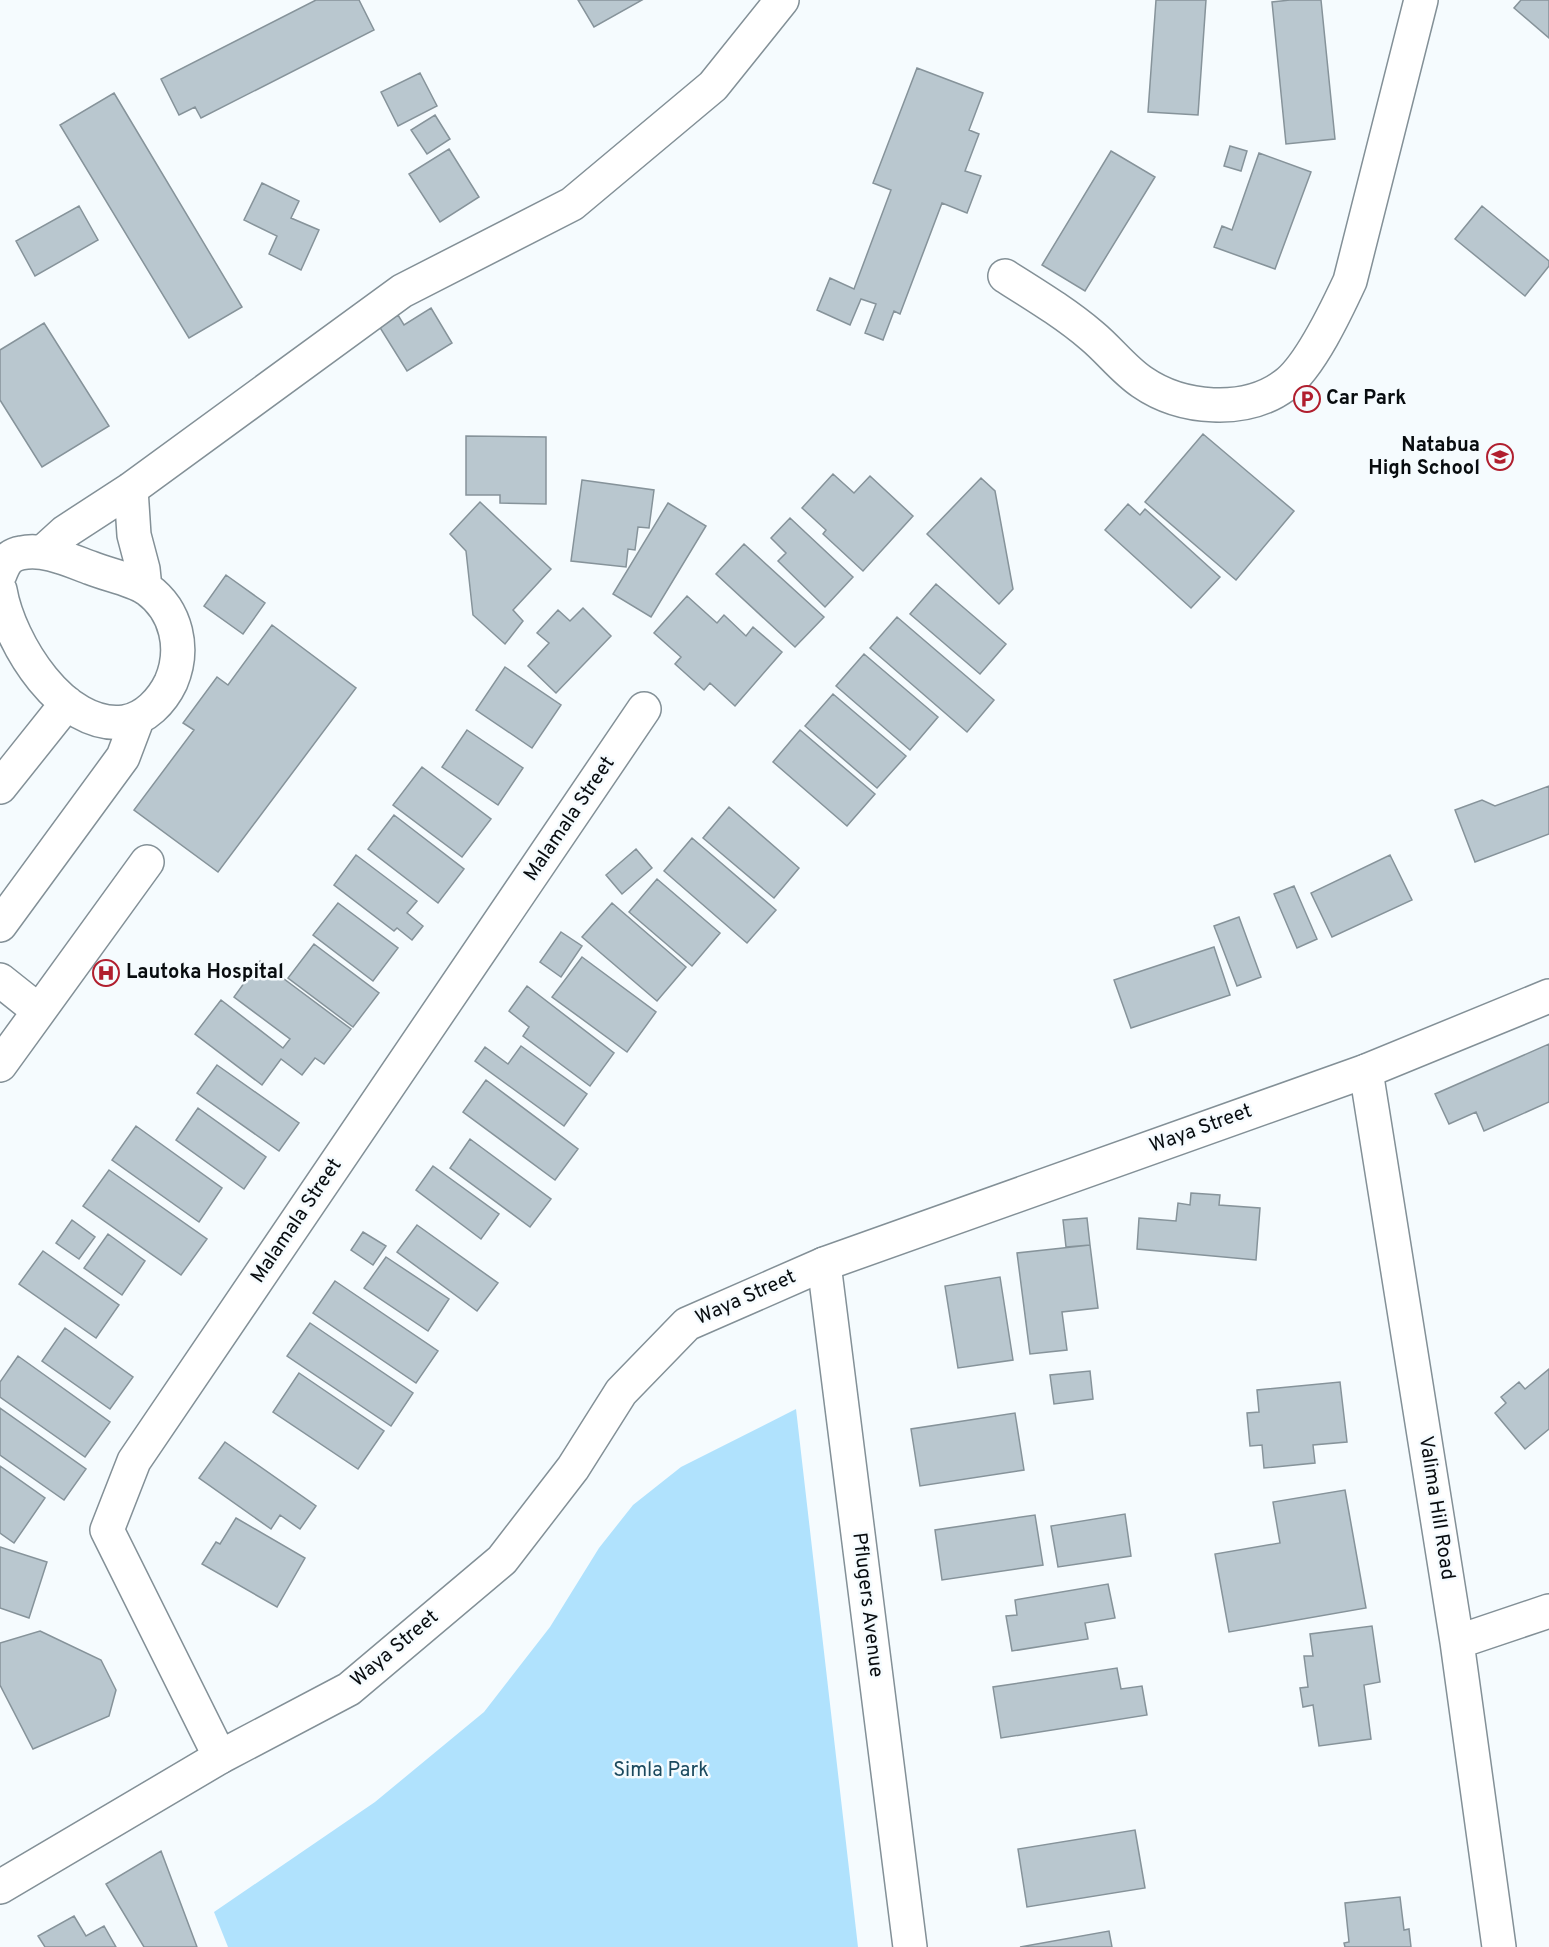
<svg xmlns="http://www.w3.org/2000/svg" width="1549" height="1947" font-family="Overpass,sans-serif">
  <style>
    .green { fill: #b0e2fd }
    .building { fill: #b9c7cf; stroke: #86939a; stroke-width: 1.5 }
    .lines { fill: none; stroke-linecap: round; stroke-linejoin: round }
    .minor-casing { stroke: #839097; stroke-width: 36 }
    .major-casing { stroke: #839097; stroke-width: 36 }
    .minor { stroke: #fff; stroke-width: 33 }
    .major { stroke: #fff; stroke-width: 33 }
    .labels { text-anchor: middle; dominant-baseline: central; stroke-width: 5; stroke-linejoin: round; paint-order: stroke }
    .poi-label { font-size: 20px; font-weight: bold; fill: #080c0f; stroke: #f5fbfe; text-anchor: start }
    .street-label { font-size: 20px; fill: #080c0f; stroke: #f5fbfe }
    .park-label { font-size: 20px; fill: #1a495e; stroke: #f5fbfe }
  </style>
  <rect width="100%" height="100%" fill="#f5fbfe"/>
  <path class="green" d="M796,1409L858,1947H228L214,1912L375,1802L484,1712L550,1627L599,1548L633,1505L681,1467Z"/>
  <path class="building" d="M316,0H359L374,30L201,118L195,107L179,115L161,79Z
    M578,0H642L594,27Z
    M1156,0H1206L1198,115L1148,112Z
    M1290,0H1321L1335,139L1286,144L1272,2Z
    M1521,0H1549V38L1514,8Z
    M917,68L983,93L969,130L979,134L965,171L981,176L967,213L942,203L900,314L894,311L883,340L865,333L876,304L861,299L850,325L817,310L830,278L854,289L891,190L873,183Z
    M420,73L437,106L398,126L381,92Z
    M114,93L242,307L189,338L60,125Z
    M435,115L450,139L427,154L411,130Z
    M1230,146L1247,151L1241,171L1224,166Z
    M449,149L479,197L440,222L409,174Z
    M1111,151L1155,177L1085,291L1042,265Z
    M1259,153L1311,172L1275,269L1214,247L1222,226L1232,230Z
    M262,183L299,201L291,218L319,230L301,270L269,254L277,236L244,220Z
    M79,206L98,240L35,276L16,241Z
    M1482,206L1549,261V266L1525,296L1455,239Z
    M431,308L452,343L407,371L379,326L398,315L404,325Z
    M44,323L109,426L42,467L0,400V350Z
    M1203,434L1294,511L1236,580L1145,502Z
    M466,436L546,437V504L500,503V495H466Z
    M833,474L854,493L870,476L913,516L863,571L823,534L826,530L802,508Z
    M981,478L995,491L1013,589L999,604L927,534Z
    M582,480L654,490L649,528L638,527L635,550L628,549L626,567L571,561Z
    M480,502L551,569L513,610L523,621L505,644L473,615L466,551L450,534Z
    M668,503L706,526L651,617L613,594Z
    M1128,504L1140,515L1145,509L1220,577L1191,608L1105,530Z
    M790,518L853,577L825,607L778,561L786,553L771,538Z
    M744,544L824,617L795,647L716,574Z
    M226,575L265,603L243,634L204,606Z
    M936,584L1006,644L980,674L910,614Z
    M687,596L717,623L724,615L746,636L753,627L782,652L735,706L710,683L704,690L675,664L681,657L654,633Z
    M583,608L611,636L556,693L528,666L549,643L537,633L558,610L570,621Z
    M897,617L994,700L967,732L870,648Z
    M272,625L356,688L218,872L134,810L194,730L183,723L217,677L228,685Z
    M864,654L938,717L910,750L836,686Z
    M505,667L561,705L532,748L476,710Z
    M833,694L906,756L877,788L805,726Z
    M467,730L523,768L498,805L442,767Z
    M800,730L875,794L847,826L773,762Z
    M422,767L491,819L462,857L393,805Z
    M1549,786V834L1475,862L1455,810L1482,800L1495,806Z
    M729,807L799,868L774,898L703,838Z
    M394,815L464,869L438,903L368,849Z
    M692,838L776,910L747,943L664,871Z
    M636,849L652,868L622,894L606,875Z
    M356,855L417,901L407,913L423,926L412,940L397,928L394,931L334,885Z
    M1390,855L1412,900L1332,937L1311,893Z
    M657,879L720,933L692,966L629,912Z
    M1294,886L1317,939L1297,948L1274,894Z
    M338,903L398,948L373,981L313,935Z
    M612,903L686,967L657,1001L582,937Z
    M1239,917L1261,977L1237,986L1214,926Z
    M561,932L582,946L561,977L540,962Z
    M314,944L379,993L353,1027L288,978Z
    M1214,947L1230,995L1131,1028L1114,980Z
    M582,957L656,1012L627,1052L552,997Z
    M260,961L351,1029L324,1064L315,1058L302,1075L281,1059L262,1085L195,1034L221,1000L283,1048L290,1039L234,997Z
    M527,986L614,1053L590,1086L523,1036L529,1027L509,1011Z
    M1549,1044V1102L1484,1131L1476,1112L1449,1124L1435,1094Z
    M521,1046L587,1094L564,1126L475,1061L485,1047L508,1064Z
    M217,1065L299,1123L279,1151L197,1093Z
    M486,1080L578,1149L555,1180L463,1112Z
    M198,1108L266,1157L244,1189L176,1140Z
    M136,1126L222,1188L199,1222L112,1160Z
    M470,1139L551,1199L530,1227L450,1168Z
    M433,1166L499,1214L481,1239L416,1190Z
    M109,1170L207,1239L181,1275L83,1206Z
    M1191,1193L1220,1195L1219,1205L1260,1208L1256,1260L1137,1249L1139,1218L1176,1221L1178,1203L1190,1205Z
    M1087,1218L1090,1245L1066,1247L1063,1220Z
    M72,1220L95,1237L79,1259L56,1243Z
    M417,1225L498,1283L477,1311L397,1252Z
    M363,1232L386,1246L373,1265L351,1250Z
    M108,1234L145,1261L122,1295L84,1268Z
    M1090,1245L1098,1308L1062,1312L1067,1350L1030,1354L1017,1253Z
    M43,1251L119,1305L96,1338L19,1284Z
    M386,1257L449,1299L428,1331L364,1288Z
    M1000,1277L1013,1360L958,1368L945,1286Z
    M335,1281L438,1351L416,1383L313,1313Z
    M310,1323L413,1393L391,1426L287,1356Z
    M65,1328L133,1377L110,1409L42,1361Z
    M18,1356L110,1422L85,1457L0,1397V1382Z
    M1549,1369V1429L1525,1449L1495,1413L1506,1403L1501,1397L1519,1382L1525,1389Z
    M1090,1371L1093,1399L1054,1404L1050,1375Z
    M299,1373L384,1431L358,1469L273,1412Z
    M1340,1382L1347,1442L1313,1445L1315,1463L1264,1468L1262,1445L1250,1446L1247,1413L1259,1412L1257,1390Z
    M0,1408L86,1469L64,1500L0,1455Z
    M1015,1413L1024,1470L920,1486L911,1429Z
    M225,1442L316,1506L300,1529L280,1515L271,1529L199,1478Z
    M0,1466L45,1498L14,1543L0,1533Z
    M1345,1490L1366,1608L1229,1632L1215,1554L1280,1543L1273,1502Z
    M1125,1514L1131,1556L1058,1567L1051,1526Z
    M1035,1515L1043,1565L942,1580L935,1530Z
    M236,1518L305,1558L277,1607L202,1564L216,1542L220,1544Z
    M0,1547L47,1562L29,1618L0,1608Z
    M1108,1584L1115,1618L1085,1623L1088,1639L1012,1651L1006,1616L1017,1615L1015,1600Z
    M1372,1626L1380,1682L1364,1685L1371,1739L1319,1746L1313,1705L1303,1707L1300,1688L1308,1687L1304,1656H1313L1310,1634Z
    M40,1631L101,1660L116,1690L109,1716L33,1749L0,1685V1643Z
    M1117,1668L1121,1689L1142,1686L1147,1715L1001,1738L993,1687Z
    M1135,1830L1145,1888L1027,1907L1018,1849Z
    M161,1851L197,1947H144L106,1884Z
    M1400,1897L1404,1930L1409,1929L1411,1947H1345L1344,1943L1349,1942L1345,1903Z
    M74,1916L86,1936L104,1926L116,1947H45L38,1936Z
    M1109,1931L1112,1947H1020Z"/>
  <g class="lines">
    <defs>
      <path id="minor" d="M1005,276C1035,295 1065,313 1092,336C1109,350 1124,370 1142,382C1181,409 1245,415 1285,385C1310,367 1337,309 1350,281L1421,0
        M131,489L134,535L143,569L145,588
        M43,552L65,532L131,489L402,291L572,204L713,86L782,0
        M0,574C4,564 8,555 21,553C44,548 69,560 91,568C108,575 132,579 147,589C177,611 185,649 171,682C162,701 145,719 124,722C63,730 9,643 0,590
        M0,787L67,703
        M0,925L123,757L137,720
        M0,980L39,1011
        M0,1065L147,862
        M1366,1071L1457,1642L1499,1947
        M824,1264L910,1947
        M1457,1642L1549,1611
        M220,1757L107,1530L134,1461L644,709"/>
      <path id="major" d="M0,1887L220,1757L349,1689L502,1560L573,1468L621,1392L687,1324L824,1264L1366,1071L1549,996"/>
    </defs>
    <use href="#minor" class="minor-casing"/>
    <use href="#major" class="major-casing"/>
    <use href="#minor" class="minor"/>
    <use href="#major" class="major"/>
  </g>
  <defs>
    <symbol id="parking-ring" viewBox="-11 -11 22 22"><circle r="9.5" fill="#f5fbfe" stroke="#b01e2e" stroke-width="1.5"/><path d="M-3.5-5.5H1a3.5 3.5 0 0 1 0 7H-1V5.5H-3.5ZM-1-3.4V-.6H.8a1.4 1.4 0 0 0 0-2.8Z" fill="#b01e2e"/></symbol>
    <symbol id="school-ring" viewBox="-11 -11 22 22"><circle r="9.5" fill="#f5fbfe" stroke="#b01e2e" stroke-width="1.5"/><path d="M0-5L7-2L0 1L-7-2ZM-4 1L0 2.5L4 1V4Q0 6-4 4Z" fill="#b01e2e"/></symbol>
    <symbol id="hospital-ring" viewBox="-11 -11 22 22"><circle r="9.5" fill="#f5fbfe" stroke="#b01e2e" stroke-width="1.5"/><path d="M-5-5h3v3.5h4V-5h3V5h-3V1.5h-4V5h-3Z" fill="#b01e2e"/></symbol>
  </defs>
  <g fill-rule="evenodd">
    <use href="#parking-ring" x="1292" y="384" width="30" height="30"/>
    <use href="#school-ring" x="1485" y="442" width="30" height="30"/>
    <use href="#hospital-ring" x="91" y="958" width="30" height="30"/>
  </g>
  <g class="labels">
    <g class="poi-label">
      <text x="1326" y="399">Car Park</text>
      <text x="1480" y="446" text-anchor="end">Natabua<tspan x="1480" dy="23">High School</tspan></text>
      <text x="126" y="973">Lautoka Hospital</text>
    </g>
    <g class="street-label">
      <text transform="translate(570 819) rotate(-56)">Malamala Street</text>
      <text transform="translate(1201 1129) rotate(-20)">Waya Street</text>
      <text transform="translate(297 1221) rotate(-56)">Malamala Street</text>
      <text transform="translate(746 1298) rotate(-24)">Waya Street</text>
      <text transform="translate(1436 1508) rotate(81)">Valima Hill Road</text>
      <text transform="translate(867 1605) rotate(83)">Pflugers Avenue</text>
      <text transform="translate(395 1649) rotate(-40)">Waya Street</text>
    </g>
    <g class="park-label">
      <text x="661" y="1771">Simla Park</text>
    </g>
  </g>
</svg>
